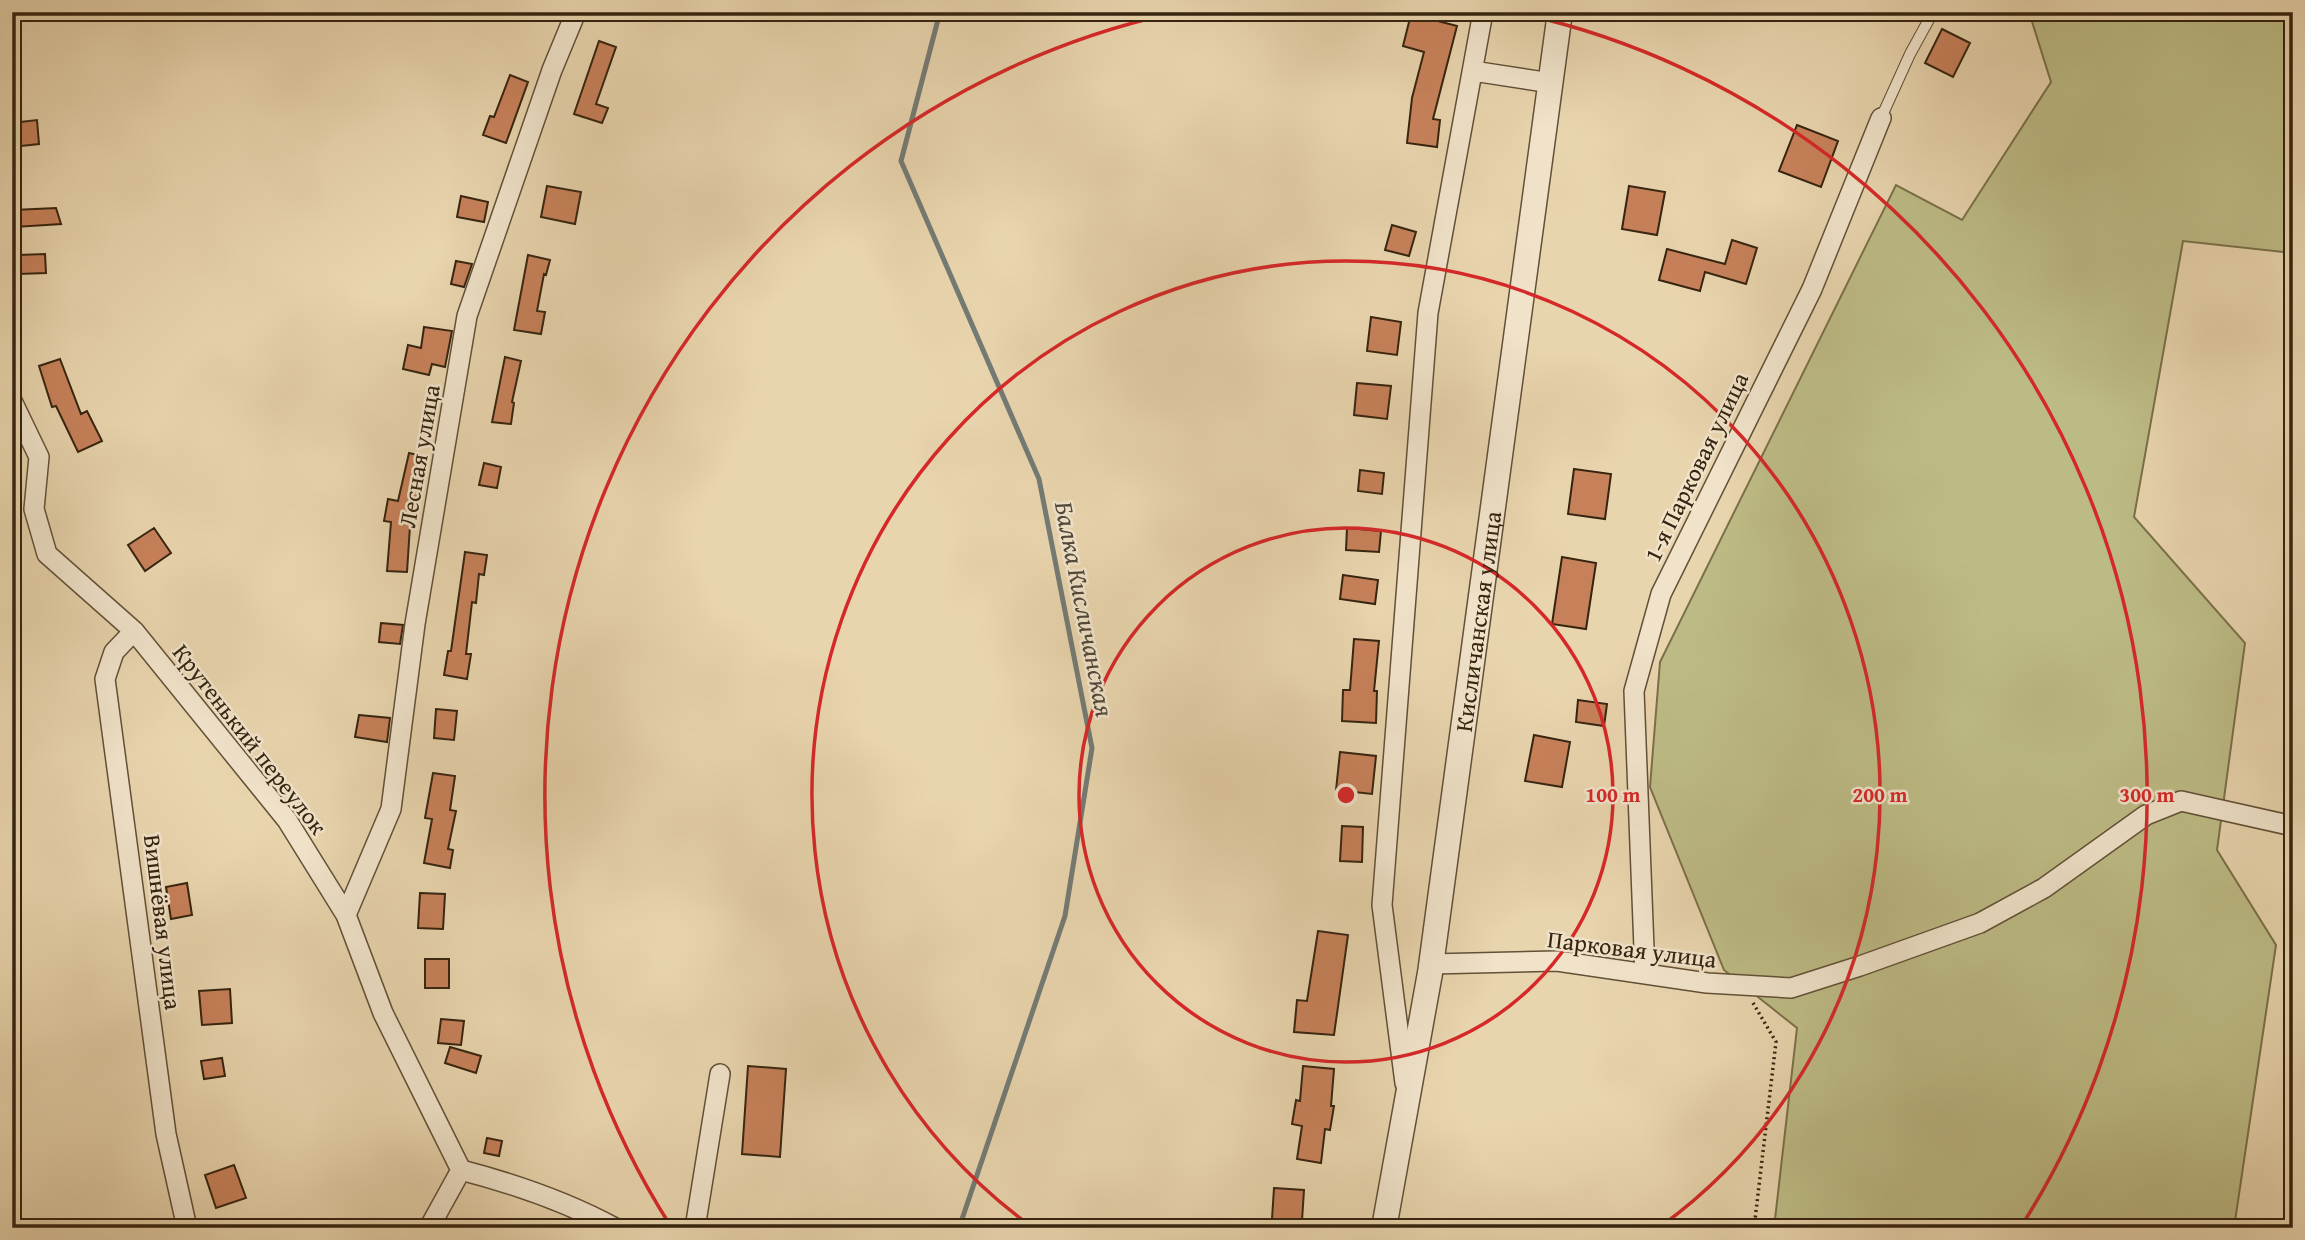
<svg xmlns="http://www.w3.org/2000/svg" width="2305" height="1240" font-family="'Gentium Book Plus',serif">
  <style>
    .green { fill: #bdbb85; stroke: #7a704a; stroke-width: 2 }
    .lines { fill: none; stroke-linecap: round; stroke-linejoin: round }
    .stream { stroke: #747b74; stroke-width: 5 }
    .building { fill: #c7815a; stroke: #362410; stroke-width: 2 }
    .service-casing { stroke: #625037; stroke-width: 12 }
    .minor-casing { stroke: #625037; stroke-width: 22 }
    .tertiary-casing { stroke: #625037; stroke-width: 27 }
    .path { stroke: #362410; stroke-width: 3.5; stroke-dasharray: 2 3.5; stroke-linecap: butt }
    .service { stroke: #f0e3ca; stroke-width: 10 }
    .minor { stroke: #f0e3ca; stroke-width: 19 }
    .tertiary { stroke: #f0e3ca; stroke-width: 24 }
    .ring { fill: none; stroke: #d62828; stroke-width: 3.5 }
    .labels { text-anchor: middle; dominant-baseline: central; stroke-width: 5; stroke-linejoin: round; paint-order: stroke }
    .street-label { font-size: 24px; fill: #362410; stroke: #f0e3ca }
    .water-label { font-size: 26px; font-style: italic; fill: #50483a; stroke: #f0e3ca }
    .centre { fill: #d62828; stroke: #f0e3ca; stroke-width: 3.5 }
    .ring-label { font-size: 21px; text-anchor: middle; font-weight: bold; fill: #d62828; stroke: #f0e3ca; stroke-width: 5; stroke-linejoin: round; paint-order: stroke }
  </style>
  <rect width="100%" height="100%" fill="#e8d4ad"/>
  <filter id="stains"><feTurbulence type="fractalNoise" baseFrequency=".00286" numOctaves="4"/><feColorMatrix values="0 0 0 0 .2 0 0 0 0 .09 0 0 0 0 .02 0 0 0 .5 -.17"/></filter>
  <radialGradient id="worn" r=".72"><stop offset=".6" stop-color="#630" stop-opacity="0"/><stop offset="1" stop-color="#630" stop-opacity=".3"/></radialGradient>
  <path class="green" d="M2029,12H2293V253L2183,241L2134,517L2245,643L2217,850L2276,945L2234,1228H1774L1797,1028L1724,970L1650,787L1660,662L1896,185L1962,220L2051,82Z"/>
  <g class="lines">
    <path class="stream" d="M940,12L901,161L1039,479L1092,748L1065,916L959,1228"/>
  </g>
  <path class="building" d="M1411,14L1457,26L1433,119L1440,120L1437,147L1407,143L1412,98L1424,52L1403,46Z
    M1942,29L1970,43L1953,77L1925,63Z
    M599,41L616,47L596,104L608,108L602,123L574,114Z
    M510,75L528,82L506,143L483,135L490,116L494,117Z
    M37,120L39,144L12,147V123Z
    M1797,125L1838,141L1821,187L1779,171Z
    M547,186L581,192L575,224L541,217Z
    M1629,186L1665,192L1657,235L1622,229Z
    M461,196L488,202L484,222L457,217Z
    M56,208L61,224L15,227L14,210Z
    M1392,225L1416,232L1409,256L1385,250Z
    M1732,240L1757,248L1746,284L1705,272L1700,291L1659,280L1667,249L1725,264Z
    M45,254L46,273L19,274L18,255Z
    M528,255L550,260L546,275L544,274L537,311L545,312L541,334L514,330Z
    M456,261L472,264L464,287L451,284Z
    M1371,317L1401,322L1397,355L1367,351Z
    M424,327L452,331L445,367L432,364L429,375L403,369L408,345L421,348Z
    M505,357L521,361L512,402L514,403L511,424L492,422Z
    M60,359L81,414L87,411L102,441L78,452L56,406L52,407L39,366Z
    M1357,383L1391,386L1387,419L1354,415Z
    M409,453L427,457L414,527L410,526L407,572L387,571L391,522L384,521L388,499L398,501Z
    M484,463L501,467L497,488L479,485Z
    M1574,469L1611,474L1605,519L1568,514Z
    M1360,470L1384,473L1382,494L1358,491Z
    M154,528L171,553L145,571L128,545Z
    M1347,528L1381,531L1379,552L1346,550Z
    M465,552L487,555L484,575L479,574L476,603L472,602L466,654H471L467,679L444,675L448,651H451Z
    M1562,557L1596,563L1586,629L1552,624Z
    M1343,575L1378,580L1375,604L1340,599Z
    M381,623L403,625L400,644L379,642Z
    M1354,639L1379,641L1374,691H1377L1376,723L1342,721L1343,690H1350Z
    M1578,700L1607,704L1604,726L1576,722Z
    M436,709L457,711L454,740L434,738Z
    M359,715L390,718L387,742L355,737Z
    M1534,735L1570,742L1562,787L1525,781Z
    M1340,752L1376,756L1372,794L1336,790Z
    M433,773L455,776L450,810L456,811L448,849L453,850L450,868L424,863L432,819L425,818Z
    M1342,826L1363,827L1362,862L1340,861Z
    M187,883L192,915L171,919L166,887Z
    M420,893L445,894L443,929L418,928Z
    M1318,931L1348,935L1334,1035L1294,1032L1297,1000L1307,1001Z
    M425,959H449V988H425Z
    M230,989L232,1023L202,1025L199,991Z
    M441,1019L464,1021L461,1045L438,1043Z
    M450,1047L481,1056L476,1073L445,1063Z
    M222,1058L225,1076L204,1079L201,1061Z
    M748,1066L786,1069L780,1157L742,1154Z
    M1303,1066L1334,1069L1331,1106H1334L1330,1130L1325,1129L1321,1163L1297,1159L1302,1126L1292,1124L1296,1100L1300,1101Z
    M487,1138L502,1141L499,1156L484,1153Z
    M234,1165L246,1198L216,1208L205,1175Z
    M1274,1188L1304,1190L1302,1221L1272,1219Z"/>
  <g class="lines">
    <defs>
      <path id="service" d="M1881,118L1910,54L1933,12"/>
      <path id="minor" d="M1473,71L1551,83
        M12,401L39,457L34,509L47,554L134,631L287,820L346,915L383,1013L461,1170C515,1184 567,1202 615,1228
        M134,631L114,652L105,679L166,1134L187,1228
        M346,915L391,809L415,624L467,316L552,70L576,12
        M1431,964L1557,961L1707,983L1791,988L1860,966L1980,923L2044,888L2146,815L2181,801L2293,826
        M1645,974L1634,691L1661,594L1812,289L1881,118
        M1405,1083L1382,905L1428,313L1483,12
        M429,1228L461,1170
        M695,1228L720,1074"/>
      <g id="tertiary">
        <path id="s1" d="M1384,1228L1430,973L1560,12"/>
      </g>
    </defs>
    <use href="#service" class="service-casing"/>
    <use href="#minor" class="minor-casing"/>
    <use href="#tertiary" class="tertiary-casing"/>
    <path class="path" d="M1753,1003L1776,1042L1754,1228"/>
    <use href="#service" class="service"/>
    <use href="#minor" class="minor"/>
    <use href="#tertiary" class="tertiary"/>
  </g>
  <g class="ring">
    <circle cx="1346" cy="795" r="267"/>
    <path d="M1032 1227A534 534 0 1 1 1660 1227"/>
    <path d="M670 1225A801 801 0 0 1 1173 13M1519 13A801 801 0 0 1 2022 1225"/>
  </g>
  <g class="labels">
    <g class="street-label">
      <text transform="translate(419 456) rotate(-80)">Лесная улица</text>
      <text transform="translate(1696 467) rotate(-64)">1-я Парковая улица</text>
      <text stroke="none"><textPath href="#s1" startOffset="614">Кисличанская улица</textPath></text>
      <text transform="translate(250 739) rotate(52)">Крутенький переулок</text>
      <text transform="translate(163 922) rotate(83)">Вишнёвая улица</text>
      <text transform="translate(1632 949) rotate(7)">Парковая улица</text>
    </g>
    <g class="water-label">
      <text transform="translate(1085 609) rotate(79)">Балка Кисличанская</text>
    </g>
  </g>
  <circle cx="1346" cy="795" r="10" class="centre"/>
  <g class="ring-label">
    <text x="1613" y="802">100 m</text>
    <text x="1880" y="802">200 m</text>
    <text x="2147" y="802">300 m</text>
  </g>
  <rect width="2305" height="1240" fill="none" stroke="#e8d4ad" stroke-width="42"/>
  <rect x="14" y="14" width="2277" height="1212" fill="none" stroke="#362410" stroke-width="3.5"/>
  <rect x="21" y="21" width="2263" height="1198" fill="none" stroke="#362410" stroke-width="2"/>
  <rect width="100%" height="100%" filter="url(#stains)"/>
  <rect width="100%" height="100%" fill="url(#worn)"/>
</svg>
